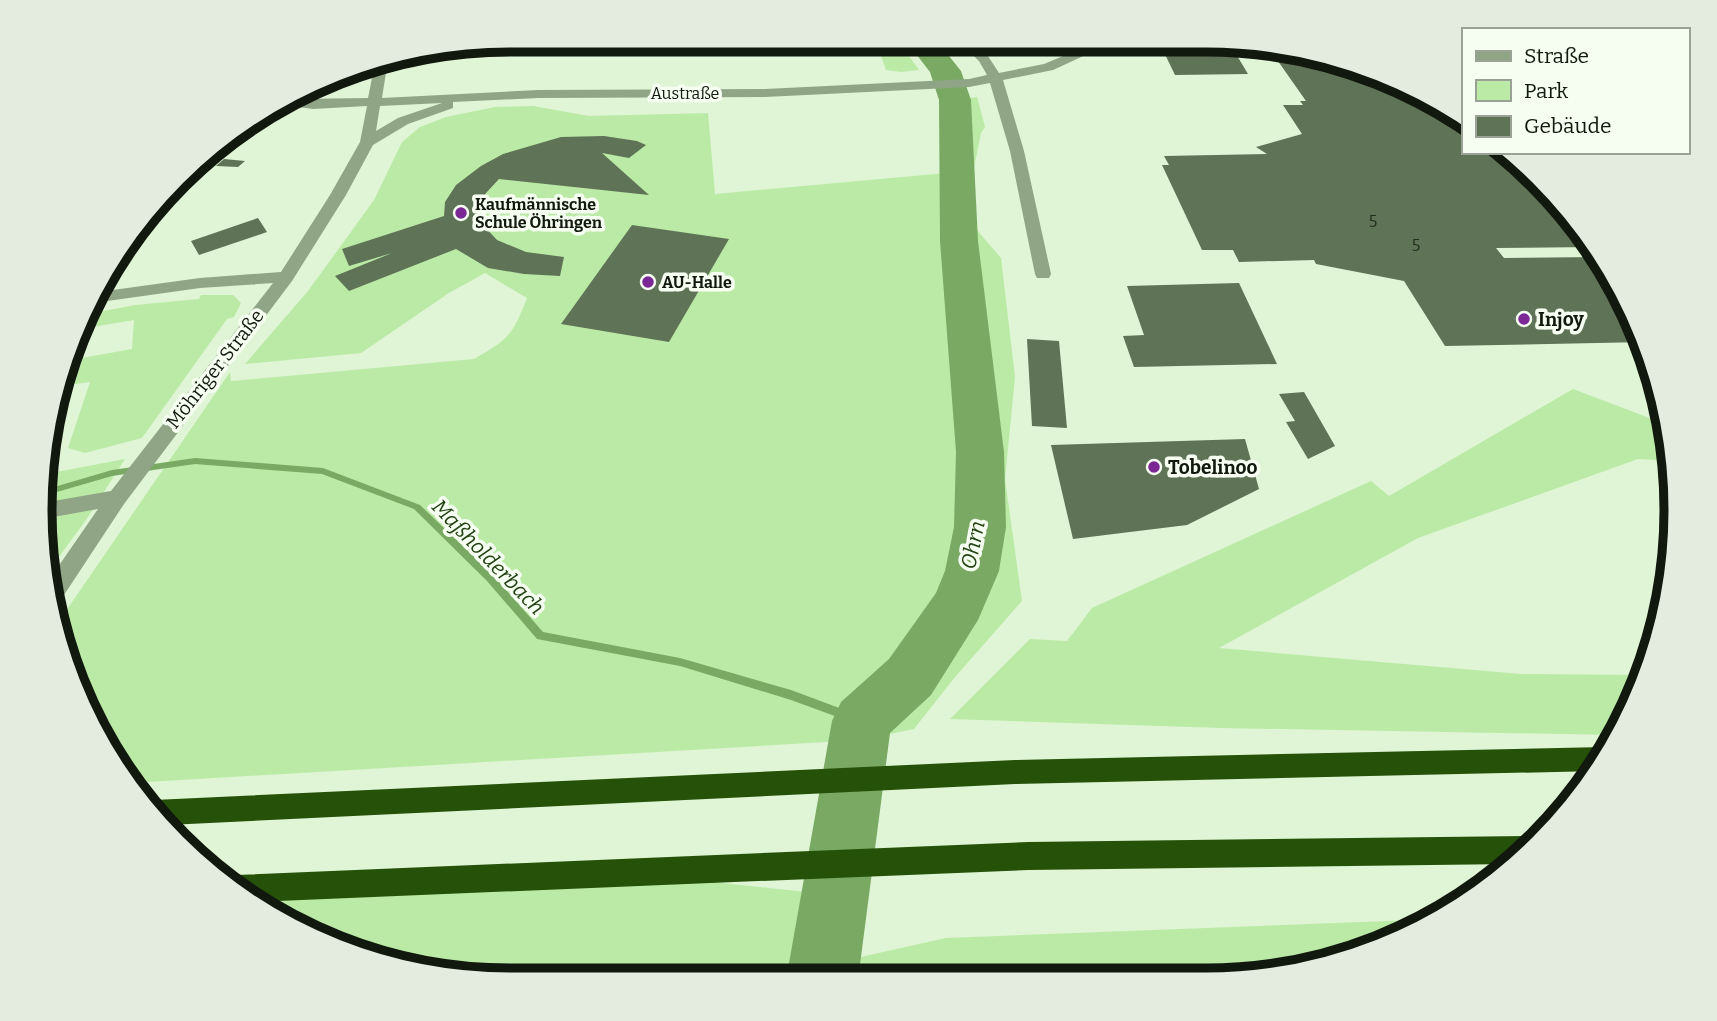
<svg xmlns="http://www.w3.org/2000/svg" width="1717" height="1021" font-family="Bitter,serif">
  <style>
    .green { fill: #bbeaa6 }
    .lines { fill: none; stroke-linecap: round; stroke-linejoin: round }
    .stream { fill: #79a963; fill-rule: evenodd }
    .river { fill: #79a963; fill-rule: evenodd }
    .building { fill: #5f7357 }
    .minor { fill: #8fa586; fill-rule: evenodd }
    .highway { fill: #265108; fill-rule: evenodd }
    .poi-dot { fill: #7b2796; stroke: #f5fef1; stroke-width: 2.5 }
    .labels { text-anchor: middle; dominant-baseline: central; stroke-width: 7; stroke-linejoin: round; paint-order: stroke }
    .far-street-label { font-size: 16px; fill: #11180d; stroke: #f5fef1 }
    .far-poi-label { font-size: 16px; font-weight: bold; fill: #11180d; stroke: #f5fef1; text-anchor: start }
    .number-label { font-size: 16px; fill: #242f20 }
    .poi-label { font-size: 19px; font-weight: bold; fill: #11180d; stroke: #f5fef1; text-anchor: start }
    .street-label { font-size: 19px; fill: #11180d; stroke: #f5fef1 }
    .water-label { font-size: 21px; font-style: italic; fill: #224211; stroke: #f5fef1 }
    .rim { fill: none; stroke: #11180d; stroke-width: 9 }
  </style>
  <rect width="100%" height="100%" fill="#dff5d5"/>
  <path class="green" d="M872,41H898L919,70L901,72L886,70L880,53Z
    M977,97L985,127L981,133L974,168L976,229L1001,258L1015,377L1005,479L1022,601L955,677L914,729L860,740L130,783L65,662L59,621L230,372L231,381L474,359C509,339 512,336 527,298L485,273L449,293L361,353L245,364L308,291L374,200L402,142L420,127L446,117L495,107L533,106L589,116L708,113L715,194L957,172L955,100Z
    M201,295H233L241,303L234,317L227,319L142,438L85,453L68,448L90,382L61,386L65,361L132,349L134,320L80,329L88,314L135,305L199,299Z
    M1573,389L1668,425L1672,461L1638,459L1418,538L1219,648L1521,674L1646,675L1641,691L1617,735L1221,728L950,719L1030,639L1067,641L1092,608L1371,481L1389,496Z
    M125,459L86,520L50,569L40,511L46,474Z
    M619,872L807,892L827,951L746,980H479L359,956L249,901L243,895L334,884Z
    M1439,919L1357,956L1238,980H757L946,938Z"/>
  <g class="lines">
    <path class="stream" d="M195,458L323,468L420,505L493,575L543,632L680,658L791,690L866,718L867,721L866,724L862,726L791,700L680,666L537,639L487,581L414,509L322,474L195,464L112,476L43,496L44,490L112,470Z"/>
    <path class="river" d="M906,41H937L961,71L971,100L978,241L1004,452L1006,527L999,571L978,620L931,695L890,733L858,980H786L832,721L841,702L889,659L936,593L945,571L954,527L956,452L940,241L939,100L930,72Z"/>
  </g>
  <path class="building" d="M1160,44H1230L1248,74L1175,75Z
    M1268,47L1358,65L1441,106L1452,120H1463V152H1497L1505,160H1517L1537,176L1595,247L1496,248L1504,258L1601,257L1645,342L1445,346L1404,281L1316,264L1314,260L1239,262L1233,250H1202L1162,165H1169L1164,156L1267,154L1256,147L1302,134L1283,105H1303L1300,101H1306Z
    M257,120L241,136L229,135Z
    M604,136L637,141L646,145L629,158L602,153L649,195L499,179L486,193L478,210L484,226L497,240L526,252L564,257L560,276L524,274L488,268L456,249L349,291L335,276L392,253L349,266L342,249L444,216L445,202L456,185L481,166L503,154L561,137Z
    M215,147L232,148L222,158L206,157Z
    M224,159L245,161L238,167L216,166Z
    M258,218L267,232L199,255L191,241Z
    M632,225L729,239L669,342L561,324Z
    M1239,283L1277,364L1134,367L1123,336L1144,335L1127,286Z
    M1027,339L1059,341L1067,428L1032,426Z
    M1304,392L1335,446L1308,459L1286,422L1295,421L1279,394Z
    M1245,439L1259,489L1187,525L1073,539L1051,445Z"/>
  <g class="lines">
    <path class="minor" d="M958,41H971L988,56L999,73L1044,64L1099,41H1116L1053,70L1003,80L1024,151L1051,274L1049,278H1037L1035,274L1010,151L990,83L969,87L765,97L538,98L453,102V108L408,124L373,145L346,195L292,281L124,504L62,598L55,600L51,577L98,509L42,519V503L111,491L273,283L200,288L93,303L98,292L200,278L281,272L330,195L360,142L367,106L313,109L284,105L295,99L368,98L375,63L388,60L382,98L538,90L765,89L969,79L987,75L979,61ZM442,103L398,118L376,131L380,106Z"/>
    <path class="highway" d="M1604,747L1610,749L1598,771L1015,784L168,825L145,804L154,800L1015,760Z
      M1530,836L1540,842L1512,864L1028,870L251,902L226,880L236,875L1028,842Z"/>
  </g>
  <g class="poi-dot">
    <circle cx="461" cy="213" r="7"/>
    <circle cx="648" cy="282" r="7"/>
    <circle cx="1524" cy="319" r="7"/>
    <circle cx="1154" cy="467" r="7"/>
  </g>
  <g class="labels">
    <g class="far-street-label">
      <text x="685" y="93">Austraße</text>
    </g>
    <g class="far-poi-label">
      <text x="475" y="204">Kaufmännische<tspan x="475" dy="18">Schule Öhringen</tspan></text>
      <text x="662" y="282">AU-Halle</text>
    </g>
    <g class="number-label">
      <text x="1373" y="221">5</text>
      <text x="1416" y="245">5</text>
    </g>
    <g class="poi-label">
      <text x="1538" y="319">Injoy</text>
      <text x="1168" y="467">Tobelinoo</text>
    </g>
    <g class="street-label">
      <text transform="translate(215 369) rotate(-52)">Möhriger Straße</text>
    </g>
    <g class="water-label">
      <text transform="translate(973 545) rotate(-78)">Ohrn</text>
      <text transform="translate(488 557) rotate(46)">Maßholderbach</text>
    </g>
  </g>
  <path d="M0 0H1717V1021H0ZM510 52H1206A458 458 0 0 1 1664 510V510A458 458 0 0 1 1206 968H510A458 458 0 0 1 52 510V510A458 458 0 0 1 510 52Z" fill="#e3ecdf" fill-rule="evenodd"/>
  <path class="rim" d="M510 52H1206A458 458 0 0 1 1664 510V510A458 458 0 0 1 1206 968H510A458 458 0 0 1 52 510V510A458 458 0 0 1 510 52Z"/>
  <rect x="1462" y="28" width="228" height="126" fill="#f5fef1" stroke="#9aa296" stroke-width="2"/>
  <rect x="1476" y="51" width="35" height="10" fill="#8fa586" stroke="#9aa296" stroke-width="2"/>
  <text x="1524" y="63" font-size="21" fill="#11180d">Straße</text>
  <rect x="1476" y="80" width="35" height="21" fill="#bbeaa6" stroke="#9aa296" stroke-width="2"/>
  <text x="1524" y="98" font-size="21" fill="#11180d">Park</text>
  <rect x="1476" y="116" width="35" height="21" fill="#5f7357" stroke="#9aa296" stroke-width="2"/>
  <text x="1524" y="133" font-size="21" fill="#11180d">Gebäude</text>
</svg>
